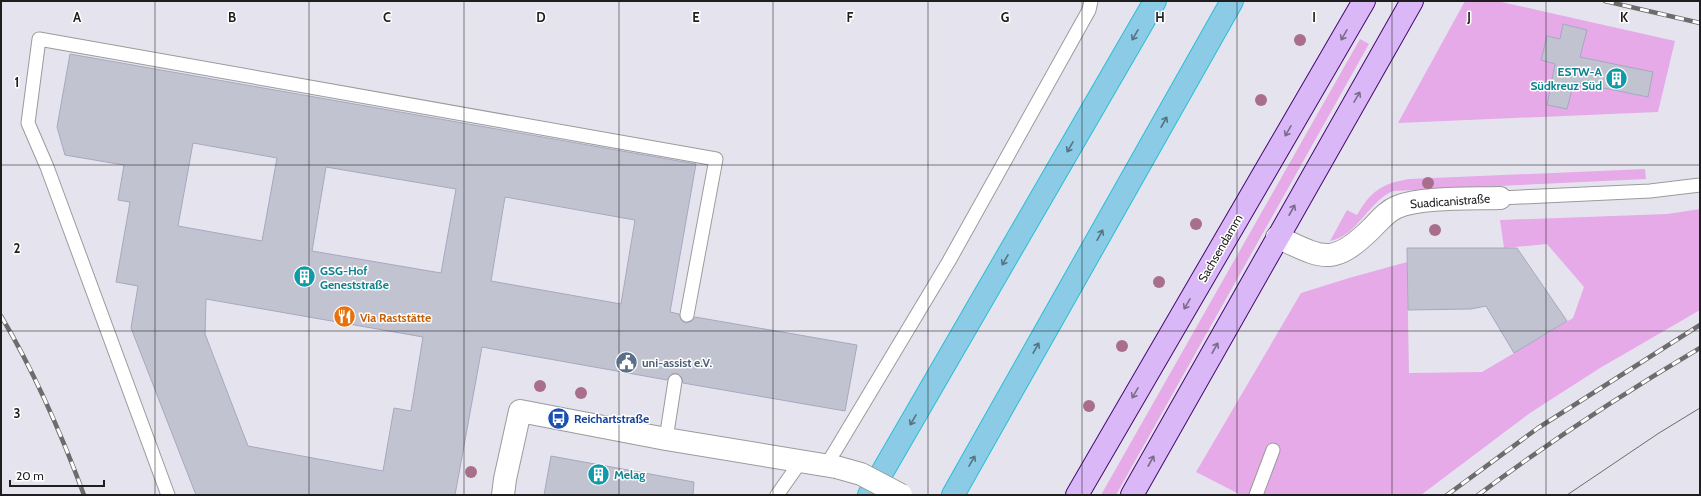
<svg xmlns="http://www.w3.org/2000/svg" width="1701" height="496" font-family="Cabin,sans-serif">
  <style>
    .grass { fill: #e7aae8 }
    .building { fill: #c1c3d1; stroke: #a6a8c0; fill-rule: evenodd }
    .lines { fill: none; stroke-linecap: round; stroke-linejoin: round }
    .service-casing { stroke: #9b9b9b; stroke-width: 15 }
    .minor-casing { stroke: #9b9b9b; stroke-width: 24 }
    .secondary-casing { stroke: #450772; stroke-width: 24 }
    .motorway-casing { stroke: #27bfd6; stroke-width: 24 }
    .service { stroke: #fff; stroke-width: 13 }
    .minor { stroke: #fff; stroke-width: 22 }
    .secondary { stroke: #dab8f8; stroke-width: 22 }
    .motorway { stroke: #8ccbe5; stroke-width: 22 }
    .tram { stroke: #6c6c6c; stroke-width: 1 }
    .rail-casing { stroke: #6c6c6c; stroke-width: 4.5 }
    .rail { stroke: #fff; stroke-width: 3; stroke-dasharray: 9; stroke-linecap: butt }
    .minor-bridge-casing { stroke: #9b9b9b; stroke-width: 24; stroke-linecap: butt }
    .minor-bridge { stroke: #fff; stroke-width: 22 }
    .tree { fill: #aa6e8d }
    .oneway { stroke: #557482 }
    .oneway2 { stroke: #7c6b8b }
    .grid { fill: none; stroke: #1e1e1e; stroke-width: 1; stroke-opacity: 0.55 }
    .labels { text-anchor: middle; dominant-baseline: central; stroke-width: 3; stroke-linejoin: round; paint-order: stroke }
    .culture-label { font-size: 12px; font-weight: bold; fill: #0d838f; stroke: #fff; text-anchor: start }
    .street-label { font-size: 12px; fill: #1e1e1e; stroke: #fff }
    .food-label { font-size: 12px; font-weight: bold; fill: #c56008; stroke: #fff; text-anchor: start }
    .service-label { font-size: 12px; font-weight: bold; fill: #4e5e75; stroke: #fff; text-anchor: start }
    .transit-label { font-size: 12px; font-weight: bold; fill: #164399; stroke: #fff; text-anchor: start }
    .grid-label { font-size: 13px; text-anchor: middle; font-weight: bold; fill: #1e1e1e; stroke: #fff; stroke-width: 3; stroke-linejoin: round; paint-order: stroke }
  </style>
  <rect width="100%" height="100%" fill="#e5e4ee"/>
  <path class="grass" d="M1465,1H1497L1675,41L1658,112L1398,123Z
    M1360,39L1369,44L1116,495H1101Z
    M1645,169L1646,179L1393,191C1368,202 1357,236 1330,241L1347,210L1357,215C1371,191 1381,184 1409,179Z
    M1700,209V310L1600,368L1530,413L1421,495H1241L1196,472L1301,293L1349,278L1407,262L1409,373L1482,372L1573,318L1584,287L1547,244L1504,248L1500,220L1667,214Z"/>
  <path class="building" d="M1563,24L1587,30L1580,57L1653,72L1648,97L1574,82L1567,109L1547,105L1555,64L1541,60L1547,36L1560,39Z
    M70,54L696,164L670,312L679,314L682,321L686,323L693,320L695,317L857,345L845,411L683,383L682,378L677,373L672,374L667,380L482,347L455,495H196L131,328L138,286L116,282L130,202L118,200L124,165L65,155L57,127ZM193,143L277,158L262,241L178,226ZM326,167L456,189L441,273L312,251ZM505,197L635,220L621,304L491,281ZM206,299L423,337L411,411L394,408L383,471L248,446L205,334Z
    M1407,248H1517L1567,321L1514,353L1486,306L1471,309L1408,310Z
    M551,456L694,482L693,495H544Z"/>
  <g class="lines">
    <defs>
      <path id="service" d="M1500,198L1650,191L1700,185
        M666,439L675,381
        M826,466L949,261L1089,10L1091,1
        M168,495L47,167L28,123L39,39L716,159L687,315
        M777,495L801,461
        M1256,495L1273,450"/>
      <path id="minor" d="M1277,237C1323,258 1332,267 1371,229C1379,221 1387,211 1397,207C1421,197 1472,199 1500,198
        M503,495L505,479L520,411L666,439L836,467"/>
      <path id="secondary" d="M1077,495L1364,1
        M1132,495L1412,1"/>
      <path id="motorway" d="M869,495L1155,1
        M953,495L1232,1"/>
    </defs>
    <use href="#service" class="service-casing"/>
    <use href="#minor" class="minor-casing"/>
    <use href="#secondary" class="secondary-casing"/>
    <use href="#motorway" class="motorway-casing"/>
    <use href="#service" class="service"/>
    <use href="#minor" class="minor"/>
    <use href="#secondary" class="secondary"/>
    <use href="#motorway" class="motorway"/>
    <path class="tram" d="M1567,495L1659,433L1700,408"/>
    <defs>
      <path id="rail" d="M1605,1L1700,23
        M1,316C35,373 61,433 84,495
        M1447,495L1538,428L1700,325
        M1478,495C1549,442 1624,393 1700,348"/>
    </defs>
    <use href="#rail" class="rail-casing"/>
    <use href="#rail" class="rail"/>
    <defs>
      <path id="minor-bridge" d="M836,467L861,474L901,495"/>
    </defs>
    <use href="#minor-bridge" class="minor-bridge-casing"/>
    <use href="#minor-bridge" class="minor-bridge"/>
  </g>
  <g class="tree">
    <circle cx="1300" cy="40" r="6"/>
    <circle cx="1261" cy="100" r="6"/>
    <circle cx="1428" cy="183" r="6"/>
    <circle cx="1196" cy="224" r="6"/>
    <circle cx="1435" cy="230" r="6"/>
    <circle cx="1159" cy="282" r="6"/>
    <circle cx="1122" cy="346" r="6"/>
    <circle cx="540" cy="386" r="6"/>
    <circle cx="581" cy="393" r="6"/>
    <circle cx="1089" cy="406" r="6"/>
    <circle cx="471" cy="472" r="6"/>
  </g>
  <defs><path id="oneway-shaft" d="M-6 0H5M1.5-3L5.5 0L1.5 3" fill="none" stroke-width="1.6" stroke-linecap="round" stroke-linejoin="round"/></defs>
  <g class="oneway">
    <use href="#oneway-shaft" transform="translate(1135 35) rotate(120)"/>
    <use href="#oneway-shaft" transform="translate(1164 122) rotate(-61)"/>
    <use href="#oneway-shaft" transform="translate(1070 147) rotate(120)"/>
    <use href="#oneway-shaft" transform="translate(1100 235) rotate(-61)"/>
    <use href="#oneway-shaft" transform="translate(1005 260) rotate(120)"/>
    <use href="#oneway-shaft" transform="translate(1036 348) rotate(-61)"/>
    <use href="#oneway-shaft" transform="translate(913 420) rotate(120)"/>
    <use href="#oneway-shaft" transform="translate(972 461) rotate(-60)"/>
  </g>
  <g class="oneway2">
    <use href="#oneway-shaft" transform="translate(1344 35) rotate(120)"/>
    <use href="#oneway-shaft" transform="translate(1357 97) rotate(-60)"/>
    <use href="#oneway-shaft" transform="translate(1288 131) rotate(120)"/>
    <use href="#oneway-shaft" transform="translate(1292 210) rotate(-61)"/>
    <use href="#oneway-shaft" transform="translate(1187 304) rotate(120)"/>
    <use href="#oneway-shaft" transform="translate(1215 348) rotate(-61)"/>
    <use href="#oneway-shaft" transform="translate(1135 393) rotate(120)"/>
    <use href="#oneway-shaft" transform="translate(1151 461) rotate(-61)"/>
  </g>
  <path class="grid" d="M155,1V495M309,1V495M464,1V495M619,1V495M773,1V495M928,1V495M1082,1V495M1237,1V495M1392,1V495M1546,1V495M1,165H1700M1,331H1700"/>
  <defs>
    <symbol id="building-disc" viewBox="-11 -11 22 22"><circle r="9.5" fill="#0f9aa8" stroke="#fff"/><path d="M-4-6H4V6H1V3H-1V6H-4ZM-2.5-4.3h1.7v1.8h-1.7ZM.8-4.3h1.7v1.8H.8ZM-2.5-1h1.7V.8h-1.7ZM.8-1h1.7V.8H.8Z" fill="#fff"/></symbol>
    <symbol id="restaurant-disc" viewBox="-11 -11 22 22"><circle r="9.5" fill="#e8710a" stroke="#fff"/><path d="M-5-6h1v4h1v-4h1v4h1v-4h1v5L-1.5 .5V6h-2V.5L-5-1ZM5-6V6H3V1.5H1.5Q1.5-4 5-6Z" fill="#fff"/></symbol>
    <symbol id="civic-disc" viewBox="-11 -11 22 22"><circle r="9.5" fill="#5c6f8a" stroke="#fff"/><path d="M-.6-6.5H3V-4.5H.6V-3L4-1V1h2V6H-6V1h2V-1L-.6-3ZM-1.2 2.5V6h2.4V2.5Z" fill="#fff"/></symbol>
    <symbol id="bus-disc" viewBox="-11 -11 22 22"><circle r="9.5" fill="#1a4fb4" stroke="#fff"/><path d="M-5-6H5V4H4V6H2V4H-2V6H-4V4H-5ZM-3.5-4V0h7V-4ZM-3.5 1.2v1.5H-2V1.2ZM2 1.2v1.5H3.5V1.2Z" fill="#fff"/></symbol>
  </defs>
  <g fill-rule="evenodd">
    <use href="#building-disc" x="1604" y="66" width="25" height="25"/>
    <use href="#building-disc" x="292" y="264" width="25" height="25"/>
    <use href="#restaurant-disc" x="332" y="304" width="25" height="25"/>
    <use href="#civic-disc" x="614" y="350" width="25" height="25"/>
    <use href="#bus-disc" x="546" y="406" width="25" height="25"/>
    <use href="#building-disc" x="586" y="462" width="25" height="25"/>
  </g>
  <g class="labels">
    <g class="culture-label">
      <text x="1602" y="71" text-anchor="end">ESTW-A<tspan x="1602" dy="14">Südkreuz Süd</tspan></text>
      <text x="320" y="270">GSG-Hof<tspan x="320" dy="14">Geneststraße</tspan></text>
      <text x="614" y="474">Melag</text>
    </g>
    <g class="street-label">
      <text transform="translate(1450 201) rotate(-4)">Suadicanistraße</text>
      <text transform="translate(1220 248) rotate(-60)">Sachsendamm</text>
    </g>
    <g class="food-label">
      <text x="360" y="317">Via Raststätte</text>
    </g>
    <g class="service-label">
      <text x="642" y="362">uni-assist e.V.</text>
    </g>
    <g class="transit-label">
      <text x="574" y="418">Reichartstraße</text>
    </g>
  </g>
  <g class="grid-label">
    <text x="77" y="22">A</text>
    <text x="232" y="22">B</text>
    <text x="387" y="22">C</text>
    <text x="541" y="22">D</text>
    <text x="696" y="22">E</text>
    <text x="850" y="22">F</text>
    <text x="1005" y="22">G</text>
    <text x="1160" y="22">H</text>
    <text x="1314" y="22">I</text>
    <text x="1469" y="22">J</text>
    <text x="1624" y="22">K</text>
    <text x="17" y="87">1</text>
    <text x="17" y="253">2</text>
    <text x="17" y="418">3</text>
  </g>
  <rect width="1701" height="496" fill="none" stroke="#1e1e1e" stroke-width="4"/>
  <path d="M10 480v6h94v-6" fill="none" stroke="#1e1e1e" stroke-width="2"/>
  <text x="16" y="480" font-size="12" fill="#1e1e1e" stroke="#ffffff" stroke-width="3" paint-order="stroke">20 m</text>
</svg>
